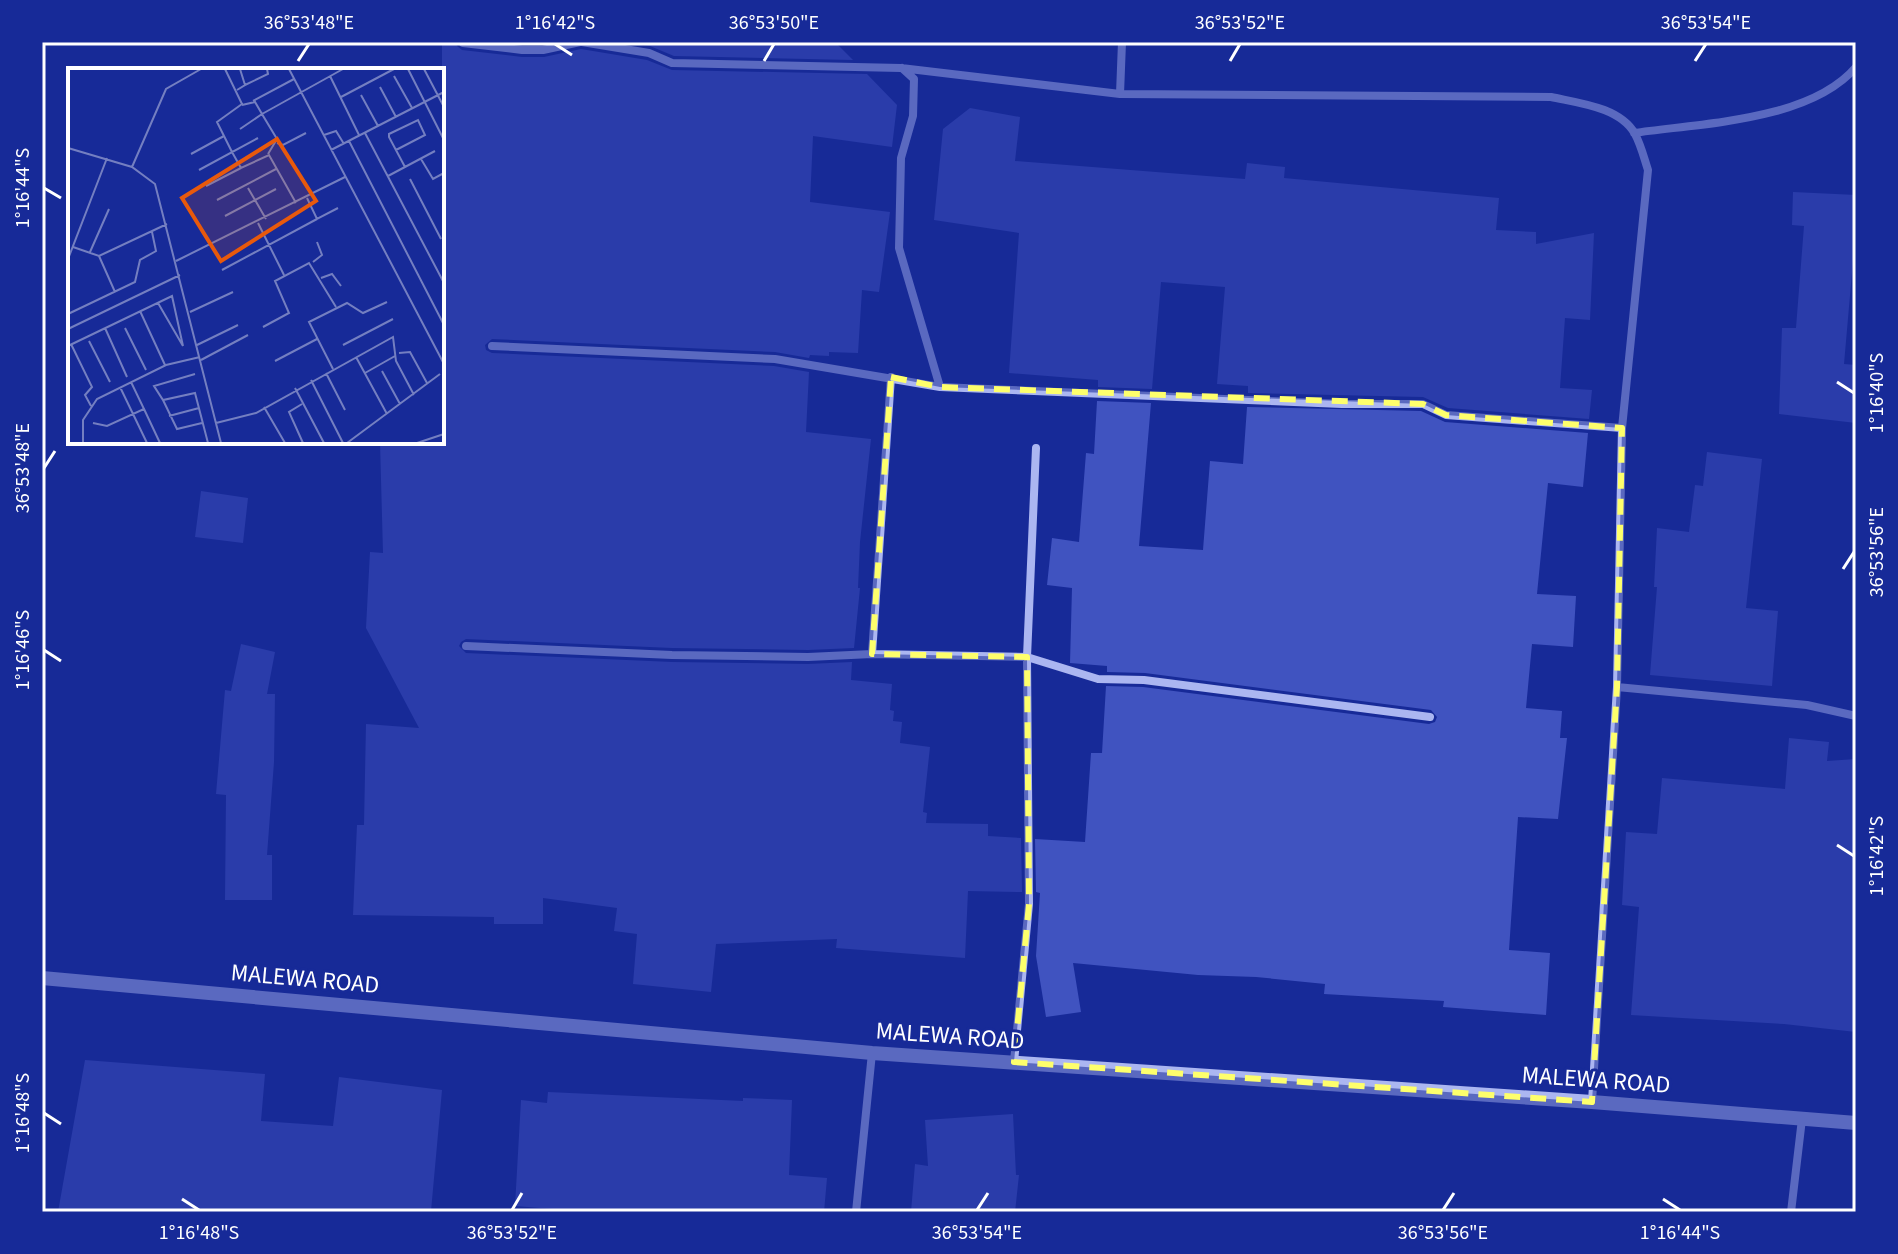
<svg xmlns="http://www.w3.org/2000/svg" width="1898" height="1254" font-family="'Source Sans 3',sans-serif">
  <style>
    .building { fill: #4053c0 }
    .lines { fill: none; stroke-linecap: round; stroke-linejoin: round }
    .minor { stroke: #abb6f1; stroke-width: 8 }
    .tertiary { stroke: #abb6f1; stroke-width: 14 }
    .marked { fill: none; stroke: #feff6c; stroke-width: 6; stroke-dasharray: 16 10; stroke-linejoin: round }
    .ticks { fill: none; stroke: #fff; stroke-width: 3 }
    .labels { text-anchor: middle; dominant-baseline: central; stroke-width: 6; stroke-linejoin: round; paint-order: stroke }
    .street-label { font-size: 24px; fill: #fff; stroke: #172a98 }
    .inset-road { fill: none; stroke: #747fc1; stroke-width: 2 }
    .view { fill: #e8590c; fill-opacity: 0.15; stroke: #e8590c; stroke-width: 4 }
    .inset-edge { fill: none; stroke: #fff; stroke-width: 4 }
    .neatline { fill: none; stroke: #fff; stroke-width: 3 }
    .ticks-label { font-size: 20px; text-anchor: middle; fill: #fff }
  </style>
  <rect width="100%" height="100%" fill="#172a98"/>
  <path class="building" d="M442,42H456L457,46L462,50L522,57H544L581,49L647,60L672,70L867,74L897,105L892,147L813,136L810,202L890,212L879,292L862,290L858,353L829,352V356L810,355L809,358L775,352L492,339L485,345L486,350L492,353L774,366L809,372L806,432L871,439L860,542L858,588H860L854,648L808,650L672,648L466,639L461,642L459,646L466,653L672,662L808,664L852,662L851,680L892,684L890,710L894,711L893,721L902,722L900,743L930,747L923,812L927,813L926,823L988,824V836L1021,838L1022,892L968,891L965,958L836,948L837,939L716,944L711,992L633,984L637,934L614,931L617,908L543,898V924H494V917L353,915L357,825H364L366,724L419,728L366,628L370,552L383,553L380,442H442Z
    M625,42H835L853,60L674,56L650,46Z
    M970,108L1020,117L1015,161L1245,179L1247,163L1285,167L1284,178L1499,198L1496,230L1536,232V244L1594,233L1590,320L1565,318L1560,388L1592,390L1589,419L1448,408L1423,397L1248,393V386L1217,384L1225,287L1161,282L1152,389L1098,387V380L1009,373L1019,233L934,220L943,129Z
    M1793,192L1856,195V261H1853L1844,364L1856,365V423L1779,414L1782,328H1796L1804,226L1792,225Z
    M1097,401L1151,403L1139,546L1203,550L1210,461L1243,464L1247,407L1421,411L1445,422L1588,433L1583,487L1548,483L1537,594L1576,596L1573,647L1532,644L1526,708L1562,711L1560,738H1567L1558,819L1518,817L1509,950L1550,953L1546,1015L1443,1007L1444,1001L1324,994L1325,984L1256,977L1198,975L1073,963L1081,1012L1046,1017L1036,956L1040,893L1036,892L1035,839L1085,842L1091,753H1102L1106,686L1143,687L1429,724L1435,722L1437,717L1431,710L1145,673L1107,672V666L1070,663L1072,588L1047,585L1052,538L1079,542L1086,453L1094,454Z
    M1707,452L1762,459L1746,608L1778,611L1772,686L1650,675L1657,587H1654L1657,528L1689,532L1695,485L1703,486Z
    M201,491L248,498L243,543L195,537Z
    M241,644L275,652L267,694H275L274,762L267,855H272V900H225L226,795L216,794L225,690L231,691Z
    M1789,738L1829,742L1827,761L1856,759V1032L1784,1024L1631,1015L1639,907L1622,905L1626,832L1657,834L1662,778L1785,789Z
    M85,1060L265,1074L261,1121L333,1126L339,1077L442,1090L431,1211L58,1212Z
    M548,1092L743,1101V1098L792,1100L789,1175L827,1178L824,1212H553V1209L515,1206L521,1100L547,1103Z
    M1013,1114L1016,1175H1019L1015,1212H911L915,1164L928,1166L925,1120Z"/>
  <g class="lines">
    <path class="minor" d="M582,42L649,53L672,63L901,68L1120,94
      M1122,42L1120,94L1551,97C1578,103 1620,107 1635,134C1641,145 1644,158 1648,170L1622,428L1617,687L1592,1102
      M463,43L522,50H543L580,42
      M902,68L914,79L913,116L901,158L899,248L940,387
      M1634,133C1702,123 1810,121 1856,67
      M492,346L775,359L940,387L1342,404H1423L1446,415L1622,428
      M466,646L672,655L808,657L872,654L1027,657L1098,679L1144,680L1430,717
      M872,654L891,377
      M1617,687L1807,705L1856,716
      M1014,1062L1029,904L1027,657L1036,448
      M856,1212L872,1053
      M1791,1212L1802,1119"/>
    <path class="tertiary" d="M42,978L872,1053L1592,1102L1856,1123"/>
  </g>
  <path d="M0 0H1898V1254H0ZM891,377L940,387L1423,404L1446,415L1622,428L1617,687L1592,1102L1014,1062L1029,904L1027,657L872,654Z" fill="#172a98" fill-opacity=".55" fill-rule="evenodd"/>
  <path class="marked" d="M891,377L940,387L1423,404L1446,415L1622,428L1617,687L1592,1102L1014,1062L1029,904L1027,657L872,654Z"/>
  <path class="ticks" d="M555,44L572,55M298,61L309,44M764,61L774,44M1230,61L1240,44M1695,61L1706,44M44,188L61,198M1837,382L1854,393M44,468L55,451M1843,569L1854,552M44,650L61,661M1837,845L1854,856M44,1113L61,1124M182,1199L199,1210M1663,1199L1680,1210M512,1210L522,1193M977,1210L988,1193M1443,1210L1454,1193"/>
  <g class="labels">
    <g class="street-label">
      <text transform="translate(305 979) rotate(5)">MALEWA ROAD</text>
      <text transform="translate(950 1036) rotate(4)">MALEWA ROAD</text>
      <text transform="translate(1596 1080) rotate(4)">MALEWA ROAD</text>
    </g>
  </g>
  <g transform="translate(68 68)">
    <rect width="376" height="376" fill="#172a98"/>
    <path class="inset-road" d="M157,1L174,36L149,54L164,84L173,100L201,87L228,135M221,1L376,296M340,1L376,72M356,1L376,39M262,8L291,67M326,8L344,40M177,17L200,6L199,1M312,19L328,49M169,22L177,17L172,1M293,27L310,58M273,29L326,1M185,33L226,11M172,61L194,46L187,34L174,37M297,65L376,215M256,67L268,63L276,76M281,73L376,257M209,75L215,77L238,65M0,80L64,99L87,116L153,375M263,82L376,24M328,82L357,67L350,52L321,66V69L337,99M123,86L156,68M200,86L209,71L194,46L275,1M353,91L365,111L376,105M64,99L98,21L133,1M131,102L190,70M320,108L367,83M342,111L373,171M138,118L173,100M180,120L198,151M239,130L249,151L270,140M149,132L208,101M157,148L208,121M190,155L216,207M5,179L31,188L99,156M22,184L41,141M31,188L47,224M0,191L39,90M108,193L277,109M245,194L254,187L249,174M154,202L249,151M253,210L264,206L273,218M90,235L115,278M72,243L97,297M122,244L165,224M0,246L67,214L72,192L88,183L84,164M195,259L221,245L207,213L241,195L268,239M37,260L59,309M57,260L78,302M0,261L112,207M21,273L42,314M3,276L24,319L17,327L23,338M129,277L170,257M275,277L325,251M0,278L104,228L115,278M331,285L342,284L359,315M288,289L319,346M133,292L180,267M207,293L249,271M265,301L241,254L279,235L295,245L319,234M314,303L332,336M258,305L277,342M297,305L327,288M127,306L86,318L95,332L127,325L140,375M243,312L275,375M52,319L79,375M227,320L256,375M95,332L109,361L134,355M234,336L221,344L235,375M196,339L217,375M76,341L92,375M101,348L131,340M25,355L39,358L76,341L63,314M148,355L188,345L325,269L328,293L346,327M15,375V352L29,331L98,297L132,289M279,375L372,306M349,375L376,366"/>
    <path class="view" d="M209,71L248,133L153,193L114,130Z"/>
    <rect width="376" height="376" class="inset-edge"/>
  </g>
  <rect width="1898" height="1254" fill="none" stroke="#172a98" stroke-width="88"/>
  <rect x="44" y="44" width="1810" height="1166" class="neatline"/>
  <g class="ticks-label">
    <text x="309" y="29">36°53'48"E</text>
    <text x="555" y="29">1°16'42"S</text>
    <text x="774" y="29">36°53'50"E</text>
    <text x="1240" y="29">36°53'52"E</text>
    <text x="1706" y="29">36°53'54"E</text>
    <text transform="translate(22 188) rotate(-90)" y="7">1°16'44"S</text>
    <text transform="translate(1876 393) rotate(-90)" y="7">1°16'40"S</text>
    <text transform="translate(22 468) rotate(-90)" y="7">36°53'48"E</text>
    <text transform="translate(1876 552) rotate(-90)" y="7">36°53'56"E</text>
    <text transform="translate(22 650) rotate(-90)" y="7">1°16'46"S</text>
    <text transform="translate(1876 856) rotate(-90)" y="7">1°16'42"S</text>
    <text transform="translate(22 1113) rotate(-90)" y="7">1°16'48"S</text>
    <text x="199" y="1239">1°16'48"S</text>
    <text x="512" y="1239">36°53'52"E</text>
    <text x="977" y="1239">36°53'54"E</text>
    <text x="1443" y="1239">36°53'56"E</text>
    <text x="1680" y="1239">1°16'44"S</text>
  </g>
</svg>
